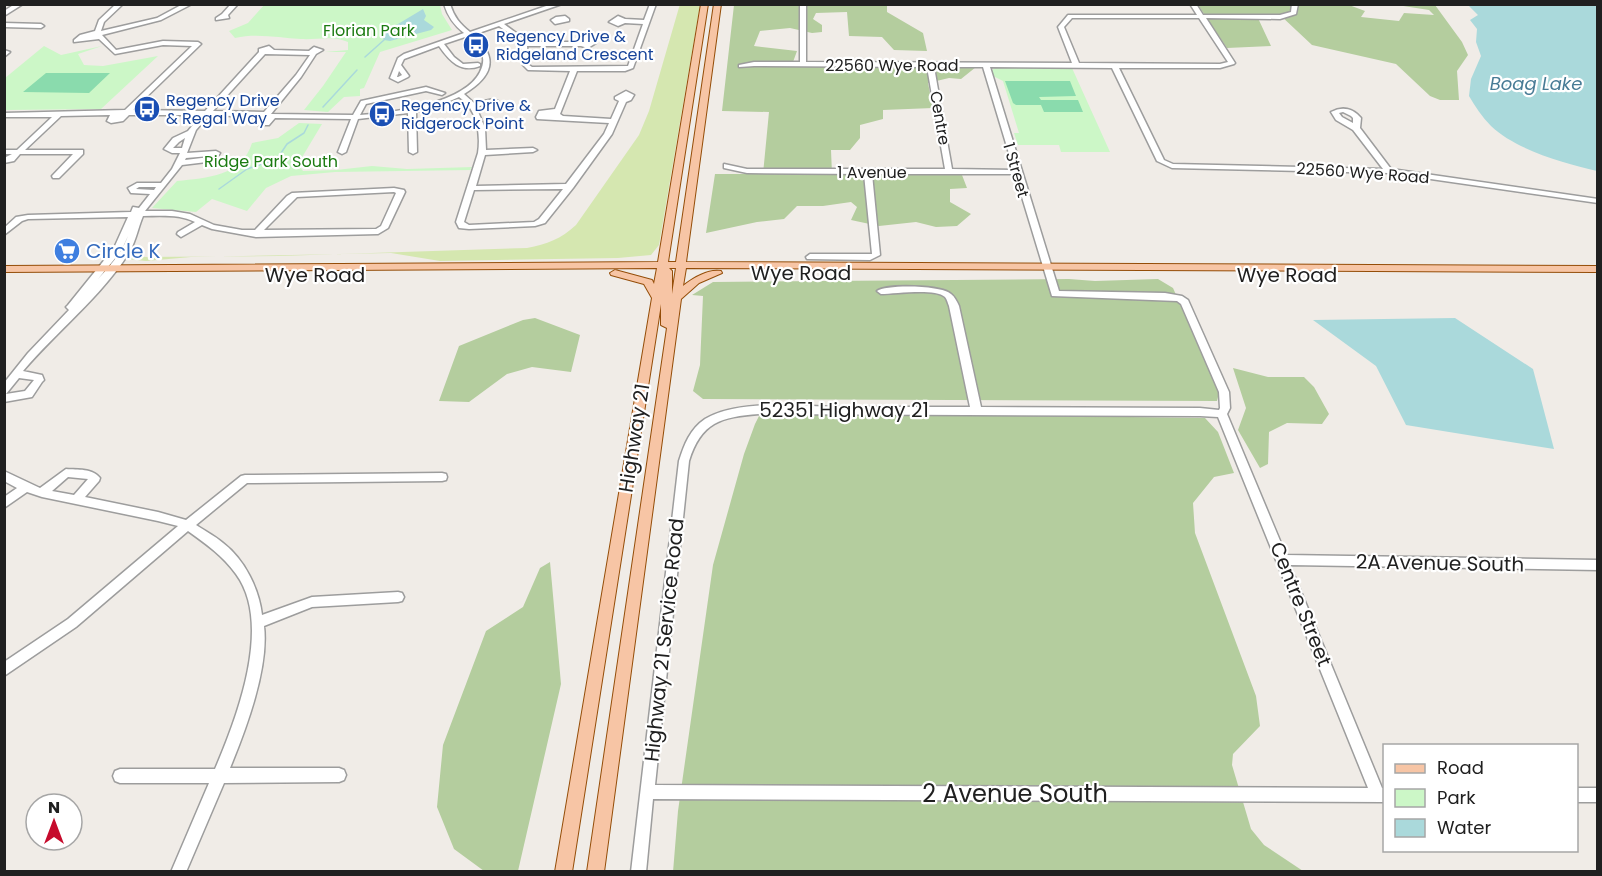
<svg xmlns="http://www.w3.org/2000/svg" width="1602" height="876" font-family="Poppins,sans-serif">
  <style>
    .grass { fill: #d5e7b0 }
    .forest { fill: #b4cd9e }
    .park { fill: #ccf7c7 }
    .pitch { fill: #8adbad }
    .water { fill: #aad9db }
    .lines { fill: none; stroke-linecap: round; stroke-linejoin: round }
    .stream { stroke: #aad9db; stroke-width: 1.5 }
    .minor-casing { stroke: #9d9d9d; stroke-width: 3 }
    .major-casing { stroke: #944d08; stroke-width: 2 }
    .minor { fill: #fff; fill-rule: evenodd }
    .major { fill: #f7c5a5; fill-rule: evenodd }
    .labels { text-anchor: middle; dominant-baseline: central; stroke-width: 4.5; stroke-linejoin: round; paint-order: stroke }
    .far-park-label { font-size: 16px; fill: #1c7b12; stroke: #fff }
    .far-transit-label { font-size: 16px; fill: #164399; stroke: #fff; text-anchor: start }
    .far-street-label { font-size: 16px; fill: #202020; stroke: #fff }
    .far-water-label { font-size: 18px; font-style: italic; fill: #477b95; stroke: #fff }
    .shop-label { font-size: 20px; fill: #366cbe; stroke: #fff; text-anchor: start }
    .street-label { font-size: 20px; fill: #202020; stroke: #fff }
    .near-street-label { font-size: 24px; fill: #202020; stroke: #fff }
  </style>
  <rect width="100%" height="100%" fill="#f0ece7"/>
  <path class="grass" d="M680,4L700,5L659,245L651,255L618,258L440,261L391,253L191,257L146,261L127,259L137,257L279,256L527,248C547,244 561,239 576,225L639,135L649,111Z"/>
  <path class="forest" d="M734,5H887V12L923,33L927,51L894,50L882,37L849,36L847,12L816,13L813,19L822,25V32L812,33L790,28L760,31L754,46L797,51L793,62H748L751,66L976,67L961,79L949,78L928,83L933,108L883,110V119L860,125V138L850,150H831L832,174L962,175L967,188L950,189V202L971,214L957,226L936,227L916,222L879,226L851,220L857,207L851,202L823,206H797L784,219L757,222L706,233L715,174H763L769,112L722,111Z
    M1198,5H1349L1365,11L1361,17L1399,21L1404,13L1434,15L1429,10L1397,5H1435L1462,42L1468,55L1457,71L1459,100H1440L1430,96L1396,64L1312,45L1280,15L1257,16L1271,46L1227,48Z
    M1069,279L1095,281L1158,279L1173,288L1219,393L1217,401L703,399L693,391L700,365L703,296L692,295L713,282Z
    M535,318L580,335L571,372L532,367L507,374L469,402L439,401L459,346L523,320Z
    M1233,368L1268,377H1304L1314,387L1329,414L1322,424L1287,423L1269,432L1268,464L1260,468L1238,430L1246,408Z
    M761,412L1205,418L1218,432L1234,473L1214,477L1193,503L1195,533L1256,696L1260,726L1233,754L1232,765L1251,829L1264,845L1303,871L673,872L678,811L713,565L744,454L755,424Z
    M550,562L561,684L518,871H484L454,849L437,807L443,745L486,631L523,607L540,568Z"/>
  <path class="park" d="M265,4L440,5L442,14L452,30L380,52L364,88L360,89V96L344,97L328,112L304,110L323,86L346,52H325L348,50V42C332,35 318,40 301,39C279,38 257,33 235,38L229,31L248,23Z
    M44,46L61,55L102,46L78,54L84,65L103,66L158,56L101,109L5,110V78Z
    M995,68H1072L1110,152H1061L1059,145H1018L1014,133H1019L1003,81L993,76L992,70Z
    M299,123L322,124L298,164L303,171L336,170L372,166L407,169L473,167L470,169L472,170L335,172L291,176L266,188L247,211L212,199L196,212L152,208L177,181C207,178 242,176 252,143L278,138Z"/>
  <path class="pitch" d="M46,73H110L89,93L23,92Z
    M1005,81H1070L1076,96L1039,97L1041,100H1078L1083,112H1044L1041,105H1016L1013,103Z"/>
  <path class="water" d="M1468,5H1597V171C1564,163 1516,150 1491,126C1482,117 1475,106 1469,96L1471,79L1481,56L1476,42L1477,29L1470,20L1478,15Z
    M423,9L426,16L424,20L434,27L431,30L390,41L384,40L382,37L388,30Z
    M1455,318L1533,369L1554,449L1406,425L1376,366L1313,320Z"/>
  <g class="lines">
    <path class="stream" d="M365,57L384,40
      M323,107L357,70
      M219,189L247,169L277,159L287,144L304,133L308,125"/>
    <defs>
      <path id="minor" d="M15,4H23L4,16V11Z
        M116,4H123L104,22L101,31L157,18L183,4H192L161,20L102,35L116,50L163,41L198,42L201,44L133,110L205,111L259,52V49L269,46L274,50L309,51L314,47L323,50L316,54L301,77L271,114L353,115L361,101L426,87L445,93L442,95L426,91L366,104L360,115C392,113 464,104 480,72C488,56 480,47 468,36L444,44L454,57L463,64L478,63L480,64V66C461,73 450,62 439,46L404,59L401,65L409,76L408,77L398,82L390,78L398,58L404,54L464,33C454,25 448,17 444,4H450C454,17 460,24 470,32L552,4H562L504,24L519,35L525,42H579L586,38L594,40L596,43L588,48L581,46H527L529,65L532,67L628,66L643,24L625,23L618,26L609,22L618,16L625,19L644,20L650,4H656L633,68L625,71H577L560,114L563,116L611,119L619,101L615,99V97L626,91L634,95L631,100L626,102L612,134L573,188L545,223L535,226L469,229L459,228L456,222L478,153C481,133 477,109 459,97L443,104L416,112L417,152L413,154L409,152L408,113L358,119L346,152L342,154L338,152L351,119L275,118L269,125H258L254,123L257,117L209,115L196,130L187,153L216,151L220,153L215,161L182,165L145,211H172L190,214L214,225L242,230H255L287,196L292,193L394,188L404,190L405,192L388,228L378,234L256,237L212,229L202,225L181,237L177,234L178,232L195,222C179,214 161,216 143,216C138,228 136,240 130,251C103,295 57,331 23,371L42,375L44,380L42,382L32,397L4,402V383L28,353L69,310L66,307L68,305L114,248L128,217L28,219L22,221L4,235V228L16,217L28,215L131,212L133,207L139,208L150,194L131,193L128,188L137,183H161L172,169L180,153H172L164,149L173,138L188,131L201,115H129L123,121L111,123L107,121L110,115L61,116L25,150H83V154L59,178H53L52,176L73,154H20L14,161L4,163V158L12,154H4V150H17L52,117H4V113L125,110L192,46L163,45L115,54L99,39L74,42V40L80,35L95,31L99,20ZM499,26C516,38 524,43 523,65L528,70L570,71L555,109L539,111L536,117L537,119L609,123L604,134L566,184L476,186L485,155L533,152L537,150L533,148L486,150L485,128L476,107L498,101L494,99L474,103L464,94C492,77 500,58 473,35ZM265,54L310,55L296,75L264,112L213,111ZM399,71L402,75L398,77H397ZM185,138L182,148H173L179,142ZM210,156V157L185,160L186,158ZM139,187H156L154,190L136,189ZM563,189L539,219L534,222L469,225L464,222L474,190ZM394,192L396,193L381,226L376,229L264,230L297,197ZM128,236C122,253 110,266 98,279L121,251ZM19,378L34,380L25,391L6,394Z
        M231,4H238L228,15L229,18L216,20V18L222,14Z
        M800,4H806V62L1072,63L1058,27L1068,15H1197L1190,4H1196L1203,15H1280L1291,12L1292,4H1298L1296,14L1280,19L1206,18L1235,63L1234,64L1220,68H1119L1164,160L1173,164L1383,169L1353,130L1336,120L1331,112C1342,106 1353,108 1361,118L1360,128L1391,169L1598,199V203L1389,173L1172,168L1157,161L1112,68L990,67L1059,291L1165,293L1182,296L1188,300L1229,392L1230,408L1227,414L1286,555L1598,560V570L1290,565L1382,788H1384V802L653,799L646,872H631L679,461C684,445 690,429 705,419C739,399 798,406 837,407C881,407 926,407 970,407L949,306C948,304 947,299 945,297C935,288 895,294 881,294L877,291C886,284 942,285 951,294C955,297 957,302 959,306L981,407L1200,408L1219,410L1220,408L1219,392L1181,304L1177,301L1052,296L1015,174H872L880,255L870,260L807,259L806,257L810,254H872L864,174L747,173L724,168V164L747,169H945L927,67L754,66L739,67V65L754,62H800ZM1072,18H1199L1228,62L1220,64L1079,63L1064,27ZM934,67H983L1014,170L952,169ZM1343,112L1351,116L1353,118V123L1342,117L1339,113ZM759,414L1200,416L1218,417L1368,788L655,785L689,461C701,422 721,417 759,414Z
        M565,16L569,19V21L555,24L551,20L556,17Z
        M4,23L41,24L44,26L41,28L4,27Z
        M4,50L10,52L4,57Z
        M66,469C78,470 92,468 100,478L99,481L85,497L158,512L186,520L241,476L245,475L442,473L446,474L447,477L446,480L442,481L247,483L196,525C205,531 215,536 223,543C245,560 259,589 262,615L312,597L398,592L402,593L404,597L402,601L398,602L312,607L264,626C269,668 246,729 230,768H339L344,770L346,775L344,780L339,782L224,783L186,872H171L209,783H120L115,781L113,776L115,771L120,769H215C237,718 273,624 236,574C222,555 206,544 188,531L76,627L4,676V662L68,619L178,526L158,521L42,497L27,492L4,508V497L17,488L4,481V471L40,488ZM68,477L88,479L74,495L52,491Z
        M1576,788H1598V802H1576Z"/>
      <path id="major" d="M701,4H708L668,262H676L714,4H721L686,262L1598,266V272L686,268L683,286C693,278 708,269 721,271L722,273L699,283L681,299L604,872H587L667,328L661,325V304L572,872H555L652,298L644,284L611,275L610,273L615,270L652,280L654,284L657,268L4,272V266L658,262ZM669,268H676L672,294V271Z"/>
    </defs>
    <use href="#minor" class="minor-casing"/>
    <use href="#major" class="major-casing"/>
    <use href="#minor" class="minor"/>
    <use href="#major" class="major"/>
  </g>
  <defs>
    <symbol id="bus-disc" viewBox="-11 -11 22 22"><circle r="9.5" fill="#1a4fb4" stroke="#fff"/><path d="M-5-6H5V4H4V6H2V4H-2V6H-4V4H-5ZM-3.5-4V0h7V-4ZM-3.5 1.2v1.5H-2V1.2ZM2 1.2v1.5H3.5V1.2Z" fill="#fff"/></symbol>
    <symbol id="supermarket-disc" viewBox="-11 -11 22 22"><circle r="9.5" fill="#3f7fe0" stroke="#fff"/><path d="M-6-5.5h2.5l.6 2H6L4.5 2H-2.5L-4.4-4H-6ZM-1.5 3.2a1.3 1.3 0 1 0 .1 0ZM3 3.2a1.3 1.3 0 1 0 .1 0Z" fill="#fff"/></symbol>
  </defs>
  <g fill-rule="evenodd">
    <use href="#bus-disc" x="461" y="30" width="30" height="30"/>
    <use href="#bus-disc" x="132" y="94" width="30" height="30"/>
    <use href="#bus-disc" x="367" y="99" width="30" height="30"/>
    <use href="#supermarket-disc" x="52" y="236" width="30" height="30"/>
  </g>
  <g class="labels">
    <g class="far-park-label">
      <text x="369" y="30">Florian Park</text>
      <text x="271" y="161">Ridge Park South</text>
    </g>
    <g class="far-transit-label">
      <text x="496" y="36">Regency Drive &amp;<tspan x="496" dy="18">Ridgeland Crescent</tspan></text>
      <text x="166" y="100">Regency Drive<tspan x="166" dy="18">&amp; Regal Way</tspan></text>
      <text x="401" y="105">Regency Drive &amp;<tspan x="401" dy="18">Ridgerock Point</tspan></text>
    </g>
    <g class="far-street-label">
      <text x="892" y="65">22560 Wye Road</text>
      <text transform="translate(940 118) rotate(80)">Centre</text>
      <text transform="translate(1016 170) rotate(74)">1 Street</text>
      <text x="872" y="172">1 Avenue</text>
      <text transform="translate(1363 173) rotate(4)">22560 Wye Road</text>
    </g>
    <g class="far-water-label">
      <text x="1536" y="83">Boag Lake</text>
    </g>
    <g class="shop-label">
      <text x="86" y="251">Circle K</text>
    </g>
    <g class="street-label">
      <text x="801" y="273">Wye Road</text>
      <text x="315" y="275">Wye Road</text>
      <text x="1287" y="275">Wye Road</text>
      <text x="844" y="410">52351 Highway 21</text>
      <text transform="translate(634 438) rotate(-81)">Highway 21</text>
      <text transform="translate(1440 563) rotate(1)">2A Avenue South</text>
      <text transform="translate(1301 604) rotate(68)">Centre Street</text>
      <text transform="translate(664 640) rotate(-84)">Highway 21 Service Road</text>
    </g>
    <g class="near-street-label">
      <text x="1015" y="793">2 Avenue South</text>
    </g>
  </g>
  <rect width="1602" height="876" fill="none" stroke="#202020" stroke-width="12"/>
  <rect x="1383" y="744" width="195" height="108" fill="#ffffff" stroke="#a6a6a6" stroke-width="1.5"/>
  <rect x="1395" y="764" width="30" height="9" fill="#f7c5a5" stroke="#a6a6a6" stroke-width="1.5"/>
  <text x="1437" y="774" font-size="18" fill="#202020">Road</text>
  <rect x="1395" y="789" width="30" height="18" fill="#ccf7c7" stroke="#a6a6a6" stroke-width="1.5"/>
  <text x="1437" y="804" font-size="18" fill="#202020">Park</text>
  <rect x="1395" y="819" width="30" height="18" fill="#aad9db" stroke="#a6a6a6" stroke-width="1.5"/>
  <text x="1437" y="834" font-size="18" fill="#202020">Water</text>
  <g transform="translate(54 822)"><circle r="28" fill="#ffffff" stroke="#a6a6a6" stroke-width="1.5"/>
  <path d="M0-4.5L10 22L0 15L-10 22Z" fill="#c60b2c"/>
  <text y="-9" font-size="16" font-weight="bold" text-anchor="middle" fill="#202020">N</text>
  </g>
</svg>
